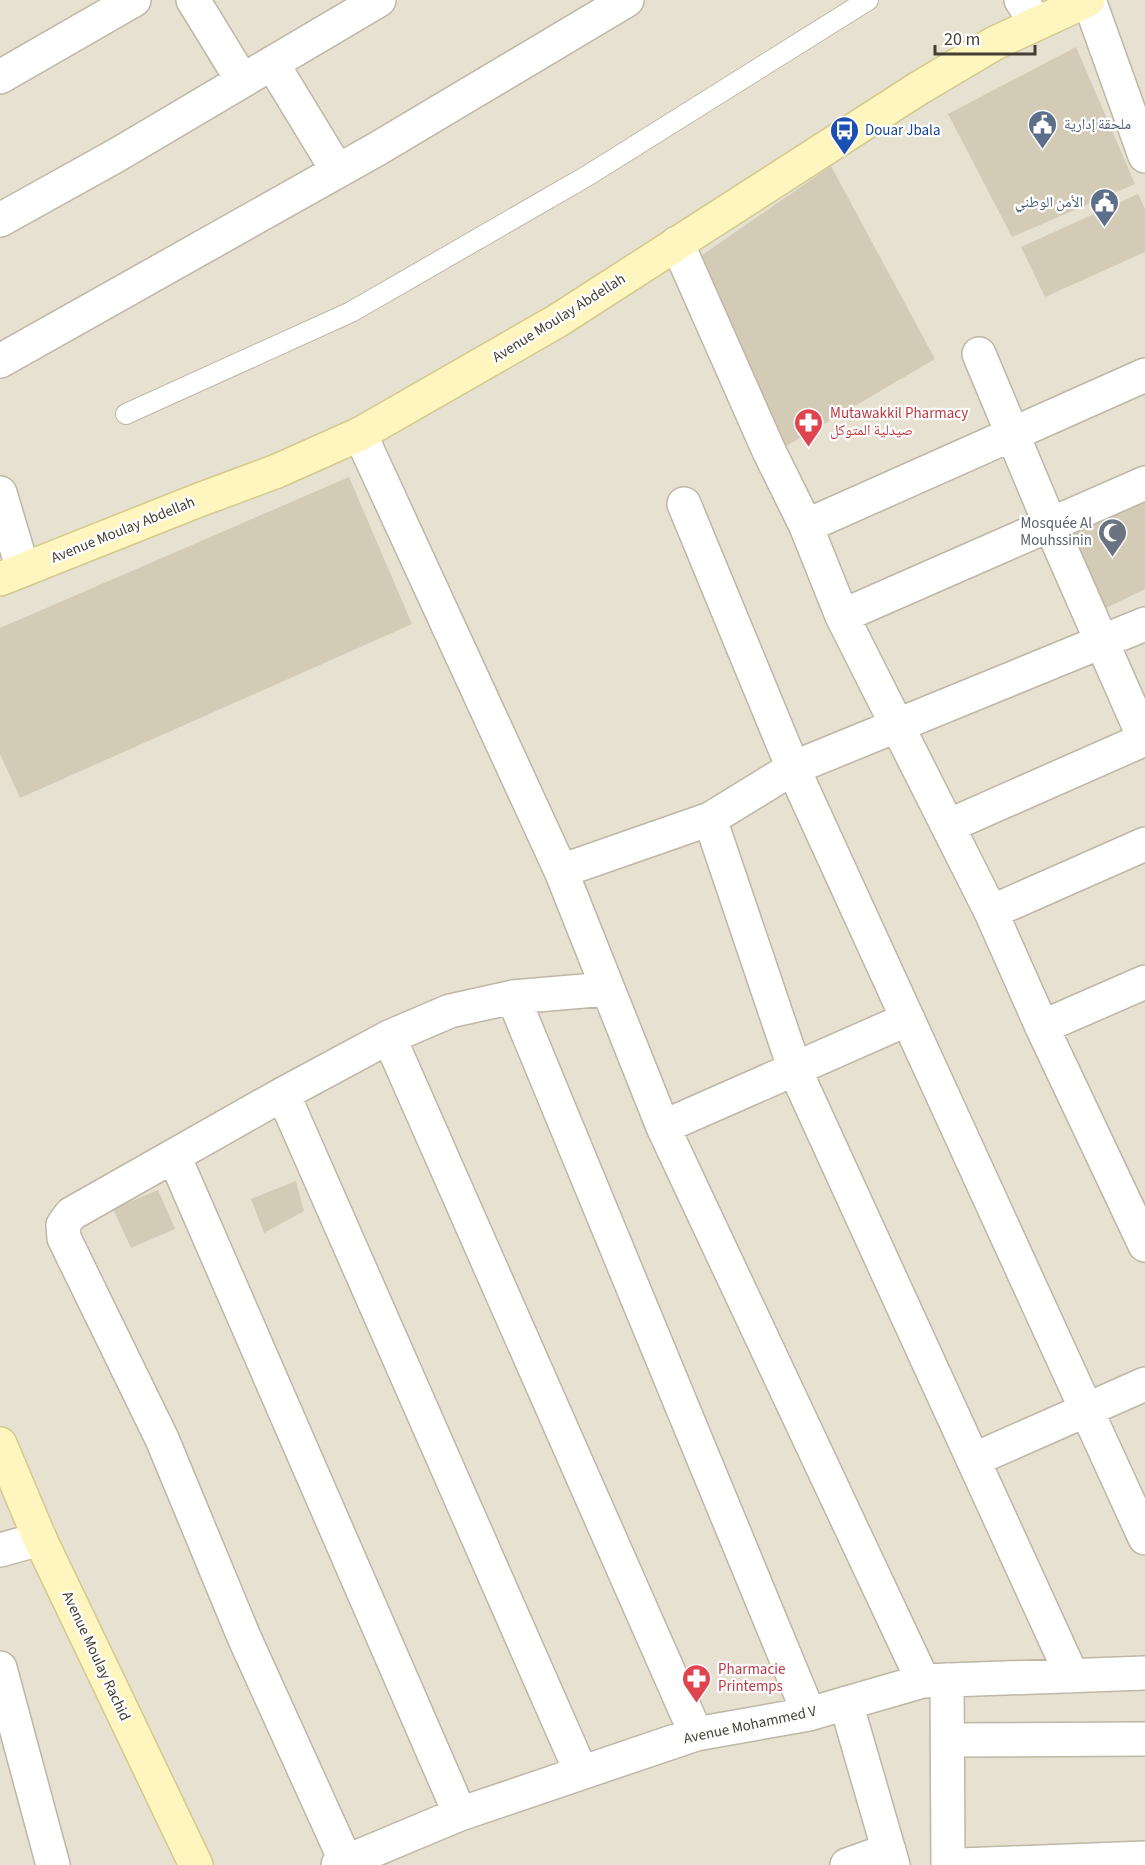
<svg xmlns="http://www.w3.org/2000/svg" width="1145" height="1865" font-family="'Source Sans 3','Noto Naskh Arabic',sans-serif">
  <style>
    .residential { fill: #e6e1d0 }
    .building { fill: #d4cbb7 }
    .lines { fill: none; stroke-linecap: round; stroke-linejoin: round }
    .lane-casing { stroke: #beb7a5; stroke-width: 22 }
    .street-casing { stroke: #beb7a5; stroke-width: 36 }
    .secondary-casing { stroke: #d4c98f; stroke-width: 36 }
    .lane { stroke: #fff; stroke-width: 20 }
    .street { stroke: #fff; stroke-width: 33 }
    .secondary { stroke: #fff6bf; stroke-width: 33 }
    .labels { text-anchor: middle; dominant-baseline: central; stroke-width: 4.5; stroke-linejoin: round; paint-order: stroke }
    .service-label { font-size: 15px; fill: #4e5e75; stroke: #fff; text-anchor: start }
    .transit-label { font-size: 15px; fill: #164399; stroke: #fff; text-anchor: start }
    .street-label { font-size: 15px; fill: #443f32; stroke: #fff }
    .health-label { font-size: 15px; fill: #be3a42; stroke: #fff; text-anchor: start }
    .worship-label { font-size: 15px; fill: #5b616d; stroke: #fff; text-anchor: end }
  </style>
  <rect width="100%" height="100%" fill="#f2efe2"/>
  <path class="residential" d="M0,0H1145V1865H0Z"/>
  <path class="building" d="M1076,47L1135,184L1012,237L948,114Z
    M831,166L935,359L783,448L692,262Z
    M1138,194L1145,209V252L1045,297L1021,247Z
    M349,477L412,624L20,798L0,754V628Z
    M1145,488V589L1106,608L1067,525Z
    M296,1181L304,1211L264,1233L251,1199Z
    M158,1190L175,1229L131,1248L113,1209Z"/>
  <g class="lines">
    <defs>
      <path id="lane" d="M126,414L351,312L587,176L868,0"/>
      <path id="street" d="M193,0L242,80
        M1021,0L1036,23
        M1089,0L1145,156
        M272,63L337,170
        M0,77L134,0
        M0,220L117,155L379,0
        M677,243L769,451L806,526L842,616L991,912L1042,1027L1145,1245
        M979,354L1050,524L1145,740
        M0,361L377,149L627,0
        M360,434L561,871L663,1127L923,1681
        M0,493L23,570
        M684,504L793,768L1145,1538
        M806,526L1145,375
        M842,616L1145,483
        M710,819L795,1070L1072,1676
        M948,826L1145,739
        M561,871L710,819L793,768L1145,624
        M991,912L1145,844
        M513,997L809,1714
        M1042,1027L1145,982
        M389,1037L696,1734
        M283,1094L581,1772
        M663,1127L908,1019
        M174,1156L460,1814
        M973,1460L1145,1384
        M0,1550L40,1539
        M0,1668L53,1865
        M947,1680L948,1865
        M846,1703L893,1865
        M948,1740L1145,1739
        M346,1862L244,1637L162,1439L64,1238L63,1225L71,1214L283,1094L389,1037L450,1011L513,997L607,989
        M338,1865L460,1814L696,1734L809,1714L923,1681L1145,1673
        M847,1865L889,1850
        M961,1865L1145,1858"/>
      <path id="secondary" d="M0,579L199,500L277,471L360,434L557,321L919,88L995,43L1088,0
        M0,1444L40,1539L196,1865"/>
    </defs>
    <use href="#lane" class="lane-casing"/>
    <use href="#street" class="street-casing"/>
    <use href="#secondary" class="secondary-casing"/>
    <use href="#lane" class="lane"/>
    <use href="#street" class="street"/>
    <use href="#secondary" class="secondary"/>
  </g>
  <defs>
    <symbol id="civic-pin" viewBox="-11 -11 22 30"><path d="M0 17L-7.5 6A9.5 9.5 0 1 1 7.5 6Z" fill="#5c6f8a" stroke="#fff"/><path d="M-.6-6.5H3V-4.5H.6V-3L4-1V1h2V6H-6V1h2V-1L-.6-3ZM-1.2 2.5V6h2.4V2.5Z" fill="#fff"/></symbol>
    <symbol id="bus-pin" viewBox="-11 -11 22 30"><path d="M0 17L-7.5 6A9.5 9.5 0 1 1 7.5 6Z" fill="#1a4fb4" stroke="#fff"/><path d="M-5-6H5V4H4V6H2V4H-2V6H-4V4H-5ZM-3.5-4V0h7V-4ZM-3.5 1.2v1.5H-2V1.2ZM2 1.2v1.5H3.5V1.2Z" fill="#fff"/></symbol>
    <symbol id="pharmacy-pin" viewBox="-11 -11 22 30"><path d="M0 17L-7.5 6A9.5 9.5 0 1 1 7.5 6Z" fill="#e0444e" stroke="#fff"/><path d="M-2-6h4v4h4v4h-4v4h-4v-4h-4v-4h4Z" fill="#fff"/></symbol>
    <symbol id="mosque-pin" viewBox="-11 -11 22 30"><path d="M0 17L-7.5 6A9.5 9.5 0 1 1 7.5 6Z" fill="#6b7280" stroke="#fff"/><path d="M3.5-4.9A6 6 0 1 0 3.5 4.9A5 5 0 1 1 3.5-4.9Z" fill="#fff"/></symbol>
  </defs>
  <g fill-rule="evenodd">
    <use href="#civic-pin" x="1026" y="108" width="33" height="45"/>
    <use href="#bus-pin" x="828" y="114" width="33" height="45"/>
    <use href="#civic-pin" x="1088" y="186" width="33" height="45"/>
    <use href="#pharmacy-pin" x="792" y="406" width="33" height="45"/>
    <use href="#mosque-pin" x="1096" y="516" width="33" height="45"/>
    <use href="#pharmacy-pin" x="680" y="1662" width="33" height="45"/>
  </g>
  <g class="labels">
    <g class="service-label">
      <text x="1064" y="124">ملحقة إدارية</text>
      <text x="1083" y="202" text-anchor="end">الأمن الوطني</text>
    </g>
    <g class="transit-label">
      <text x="865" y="130">Douar Jbala</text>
    </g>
    <g class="street-label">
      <text transform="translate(559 318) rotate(-32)">Avenue Moulay Abdellah</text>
      <text transform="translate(123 530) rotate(-22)">Avenue Moulay Abdellah</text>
      <text transform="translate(96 1656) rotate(65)">Avenue Moulay Rachid</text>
      <text transform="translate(750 1725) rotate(-12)">Avenue Mohammed V</text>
    </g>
    <g class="health-label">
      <text x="830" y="413">Mutawakkil Pharmacy<tspan x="830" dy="17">صيدلية المتوكل</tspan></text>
      <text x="718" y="1669">Pharmacie<tspan x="718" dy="17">Printemps</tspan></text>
    </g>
    <g class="worship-label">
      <text x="1092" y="523">Mosquée Al<tspan x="1092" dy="17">Mouhssinin</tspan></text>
    </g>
  </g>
  <path d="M935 45v9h100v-9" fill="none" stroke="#443f32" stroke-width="3"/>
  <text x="944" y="45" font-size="18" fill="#443f32" stroke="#ffffff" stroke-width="4.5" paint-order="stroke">20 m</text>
</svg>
